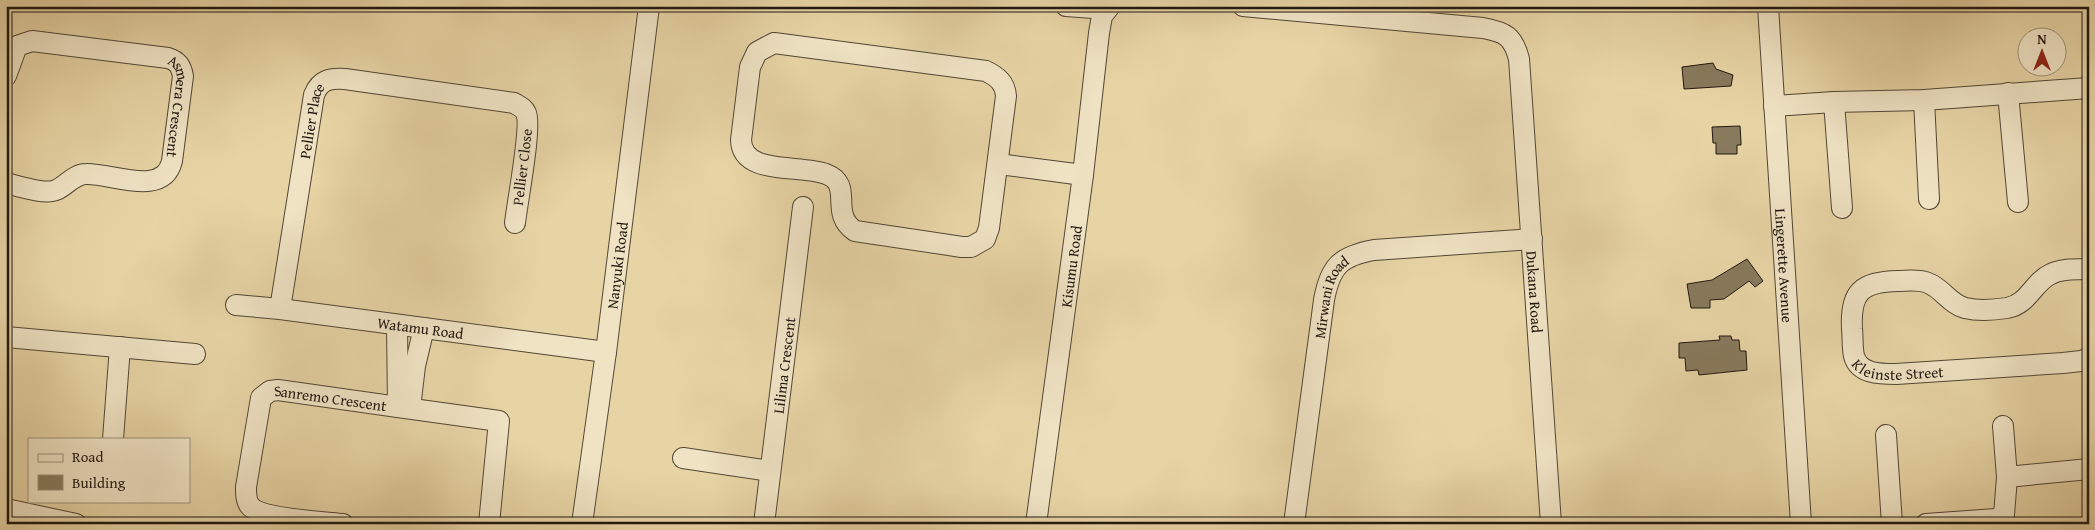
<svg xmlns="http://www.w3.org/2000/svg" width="2095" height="530" font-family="'Gentium Book Plus',serif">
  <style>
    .building { fill: #887a5d; stroke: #211810 }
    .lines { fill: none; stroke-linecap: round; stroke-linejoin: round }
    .minor-casing { stroke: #524735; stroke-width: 22 }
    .minor { stroke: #efe3c4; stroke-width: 20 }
    .labels { text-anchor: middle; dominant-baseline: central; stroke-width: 4; stroke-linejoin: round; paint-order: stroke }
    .street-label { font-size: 15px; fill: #211810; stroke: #efe3c4 }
  </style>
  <rect width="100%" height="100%" fill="#e7d4a5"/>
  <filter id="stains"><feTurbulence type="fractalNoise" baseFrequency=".004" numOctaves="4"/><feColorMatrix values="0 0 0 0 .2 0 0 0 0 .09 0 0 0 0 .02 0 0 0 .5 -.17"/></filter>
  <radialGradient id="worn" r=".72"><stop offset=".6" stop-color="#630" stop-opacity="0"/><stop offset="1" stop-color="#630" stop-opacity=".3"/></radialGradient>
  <path class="building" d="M1713,63L1716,69L1733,75L1731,86L1684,89L1682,67Z
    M1740,126L1741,142V145H1737V154H1716V143H1713L1712,127Z
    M1747,259L1763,281L1755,287L1749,281L1724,299L1710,300V308H1691L1687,284L1712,280Z
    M1719,336H1731L1732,340H1739L1740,351H1746L1747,370L1699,375L1698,370L1686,371L1685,358H1679V343L1720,340Z"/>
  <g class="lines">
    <defs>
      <g id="minor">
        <path d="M1066,6L1107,9"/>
        <path id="s1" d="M1243,6L1483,28C1505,32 1513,36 1519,59L1551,524"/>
        <path id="s2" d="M1768,6L1801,524"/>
        <path d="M774,43L986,71C998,77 1005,83 1006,96L989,228L985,239L971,247H962L855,231C828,213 855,185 826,174C800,164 742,176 741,140L750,67L757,52Z"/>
        <path id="s3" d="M6,76L17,46L32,41L168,58C178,61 181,66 183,76L172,161C163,198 112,173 86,174C74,174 66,186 56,190C45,195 18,186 6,183"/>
        <path d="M2008,93L2018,202"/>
        <path d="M1924,100L1929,199"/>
        <path d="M1834,102L1842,208"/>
        <path d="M1774,106L1834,102L1924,100L2089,88"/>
        <path d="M999,164L1083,175"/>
        <path id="s4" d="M2089,269C2077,270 2062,268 2051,274C2033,282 2029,304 2007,308C1994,310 1978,311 1965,308C1950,304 1942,288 1928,283C1919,279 1907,281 1898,281C1861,282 1850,292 1852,329C1853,338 1852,347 1854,356C1859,374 1880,374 1896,374L2063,363L2081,361L2089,358"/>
        <path id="s5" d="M236,305L280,309L606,352"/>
        <path id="s6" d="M280,309L314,95C320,80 329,78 345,79L514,103C519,106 524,108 526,113C532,126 517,204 515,223"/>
        <path d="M397,325L398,407L499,421L489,524"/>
        <path d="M6,337L195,354"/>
        <path d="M410,408L415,366L424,328"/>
        <path d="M1886,435L1892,524"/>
        <path d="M113,439L120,347"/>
        <path d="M683,458L770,471"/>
        <path d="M2007,477L2089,469"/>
        <path d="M6,509L76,524"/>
        <path id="s7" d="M343,524C324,522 261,519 250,506C246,501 246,494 246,487L261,398L270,391L278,390L398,407"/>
        <path id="s8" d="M582,524L606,352L649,6"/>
        <path id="s9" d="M764,524L803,207"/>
        <path id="s10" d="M1036,524L1083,175L1099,33L1102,16L1110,6"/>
        <path id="s11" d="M1294,524L1324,300C1330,267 1340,256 1374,250L1532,239"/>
        <path d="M1926,524L1996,519L2004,515L2007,477L2003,426"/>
      </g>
    </defs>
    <use href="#minor" class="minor-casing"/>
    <use href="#minor" class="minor"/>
  </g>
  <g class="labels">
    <g class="street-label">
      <text stroke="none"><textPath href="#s3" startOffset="239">Asmera Crescent</textPath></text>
      <text stroke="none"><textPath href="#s6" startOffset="191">Pellier Place</textPath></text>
      <text transform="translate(522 167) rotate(-83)">Pellier Close</text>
      <text stroke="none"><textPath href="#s8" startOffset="261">Nanyuki Road</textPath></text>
      <text stroke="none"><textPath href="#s2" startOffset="260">Lingerette Avenue</textPath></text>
      <text stroke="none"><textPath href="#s10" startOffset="260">Kisumu Road</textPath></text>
      <text stroke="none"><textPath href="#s1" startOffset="526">Dukana Road</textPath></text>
      <text stroke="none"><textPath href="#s11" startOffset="231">Mirwani Road</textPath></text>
      <text stroke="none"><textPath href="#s5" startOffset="186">Watamu Road</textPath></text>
      <text stroke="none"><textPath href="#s4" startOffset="370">Kleinste Street</textPath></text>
      <text stroke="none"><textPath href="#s9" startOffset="160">Lilima Crescent</textPath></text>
      <text stroke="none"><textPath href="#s7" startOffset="278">Sanremo Crescent</textPath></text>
    </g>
  </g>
  <rect width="2095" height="530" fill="none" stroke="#e7d4a5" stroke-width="25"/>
  <rect x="8" y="8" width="2080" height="515" fill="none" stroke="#211810" stroke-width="2.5"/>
  <rect x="12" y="12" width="2070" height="505" fill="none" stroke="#211810"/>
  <rect x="28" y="438" width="162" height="65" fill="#efe3c4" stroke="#9d927c"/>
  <rect x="38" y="454" width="25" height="8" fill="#efe3c4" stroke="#9d927c"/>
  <text x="72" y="462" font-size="15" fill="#211810">Road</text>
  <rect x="38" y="475" width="25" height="15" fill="#887a5d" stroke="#9d927c"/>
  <text x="72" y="488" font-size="15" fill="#211810">Building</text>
  <g transform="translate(2042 52)"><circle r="24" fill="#efe3c4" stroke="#9d927c"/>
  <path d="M0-4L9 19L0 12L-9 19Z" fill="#8f2418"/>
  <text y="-8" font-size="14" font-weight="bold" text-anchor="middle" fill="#211810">N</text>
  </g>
  <rect width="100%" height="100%" filter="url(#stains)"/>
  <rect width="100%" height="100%" fill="url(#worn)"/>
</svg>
